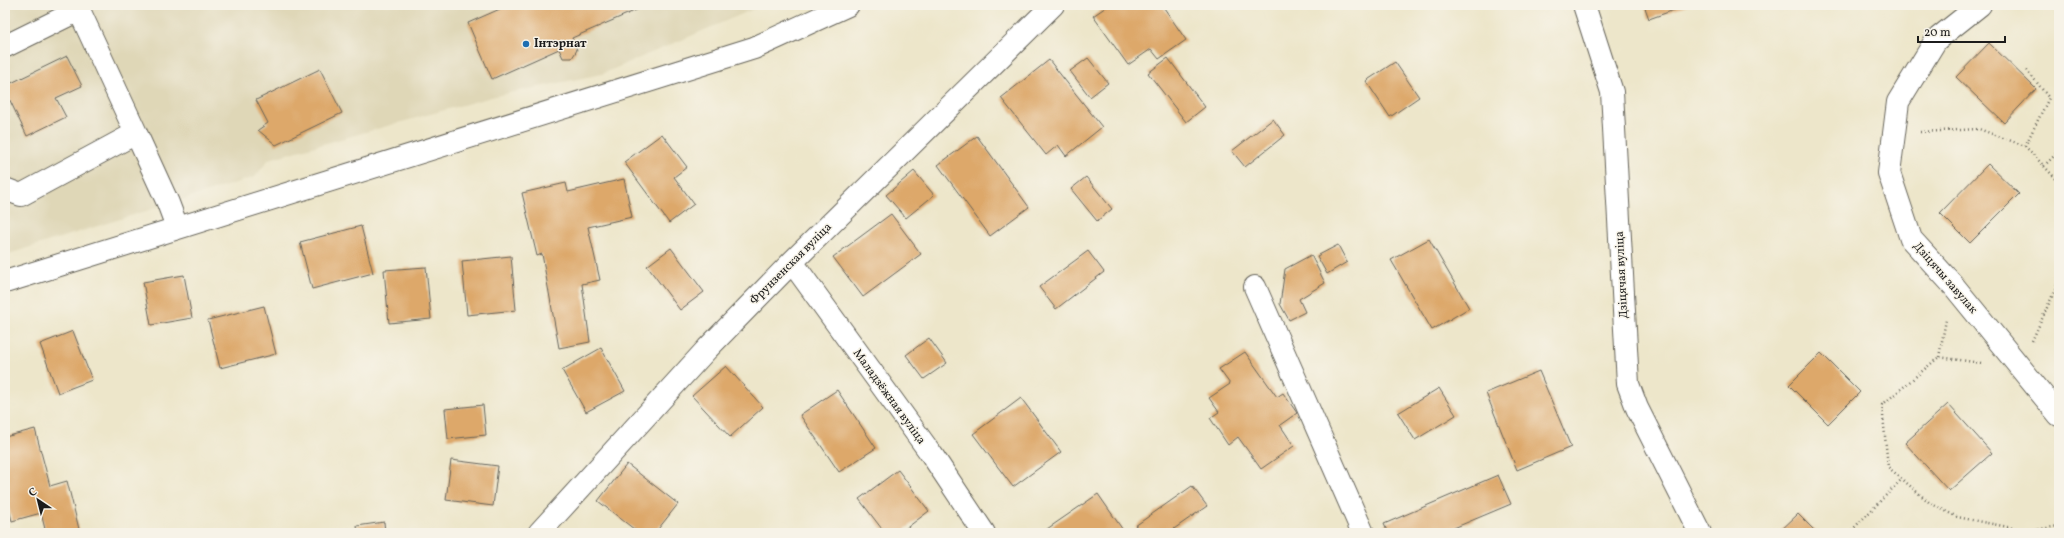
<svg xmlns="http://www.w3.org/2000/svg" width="2064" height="538" font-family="Vollkorn,serif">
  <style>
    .built { fill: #dfd7b7 }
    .building { fill: #dda86a }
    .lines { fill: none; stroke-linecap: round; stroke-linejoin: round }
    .minor-casing { stroke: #656359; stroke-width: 24 }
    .path { stroke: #656359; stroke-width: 2.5; stroke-dasharray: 1 3; stroke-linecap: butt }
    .minor { stroke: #fff; stroke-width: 22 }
    .poi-dot { fill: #1f6fb2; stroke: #f7f3e8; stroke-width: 1.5 }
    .labels { text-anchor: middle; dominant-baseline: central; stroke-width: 3; stroke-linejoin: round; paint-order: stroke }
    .poi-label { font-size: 12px; font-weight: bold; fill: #1c1c1c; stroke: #f7f3e8; text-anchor: start }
    .street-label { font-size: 12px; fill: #1c1c1c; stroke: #f7f3e8 }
  </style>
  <rect width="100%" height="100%" fill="#f7f3e8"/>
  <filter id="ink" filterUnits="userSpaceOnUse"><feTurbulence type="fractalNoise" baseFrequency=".025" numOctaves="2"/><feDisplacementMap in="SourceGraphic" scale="8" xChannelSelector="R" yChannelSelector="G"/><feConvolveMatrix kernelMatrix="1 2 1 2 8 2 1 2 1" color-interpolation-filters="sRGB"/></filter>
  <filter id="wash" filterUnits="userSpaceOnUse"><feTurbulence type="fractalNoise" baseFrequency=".012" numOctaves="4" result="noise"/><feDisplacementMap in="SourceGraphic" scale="16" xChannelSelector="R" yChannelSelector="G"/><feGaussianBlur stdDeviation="0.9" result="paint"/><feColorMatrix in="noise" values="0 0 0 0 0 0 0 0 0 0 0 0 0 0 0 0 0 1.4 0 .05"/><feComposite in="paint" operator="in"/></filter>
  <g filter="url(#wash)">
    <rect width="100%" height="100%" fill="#ede6ca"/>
    <path class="built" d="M5,5H763L602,74L495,96L269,159L255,177L5,255Z"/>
    <g id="blocks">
      <path class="building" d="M509,5H648L572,38L577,50L572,58H563L559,49L492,79L468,23Z
        M1109,5H1162L1186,40L1159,59L1151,49L1128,65L1093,16Z
        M1644,5H1688L1649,19Z
        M1989,43L2036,89L2004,123L1956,77Z
        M67,56L82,86L56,98L66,117L27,136L5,90V86Z
        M1088,58L1108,83L1090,97L1070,71Z
        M1168,58L1205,107L1186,122L1148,73Z
        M1049,60L1102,127L1066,156L1058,145L1046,155L1001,98Z
        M1395,62L1419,97L1390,117L1366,81Z
        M320,69L342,113L276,145L258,130L268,123L256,100Z
        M2059,84V93L2054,88Z
        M1273,119L1285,135L1245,167L1232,151Z
        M662,134L687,167L674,177L694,204L669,223L624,162Z
        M977,136L1029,207L990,236L938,165Z
        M1988,164L2019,194L1970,243L1940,213Z
        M914,171L934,195L906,218L886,195Z
        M1086,177L1112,209L1097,221L1071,189Z
        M624,179L632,217L588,227L600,280L582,284L590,342L559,348L542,254L537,256L522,193L566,183L568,192Z
        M891,214L921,254L863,297L833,257Z
        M361,226L373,273L312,289L300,242Z
        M1429,239L1469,308L1432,330L1391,260Z
        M1338,245L1347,262L1327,274L1317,256Z
        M671,248L704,292L680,310L647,266Z
        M1088,251L1104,272L1056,309L1039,287Z
        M1311,255L1325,283L1299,299L1305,312L1289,320L1280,304L1285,269Z
        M511,256L516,310L467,315L462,261Z
        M426,267L431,319L389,323L384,270Z
        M184,275L192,318L151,325L143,282Z
        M264,306L276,354L220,368L208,320Z
        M73,331L92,380L58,393L40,344Z
        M929,338L947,363L924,379L906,355Z
        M601,348L625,391L586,412L562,370Z
        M1245,352L1277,397L1283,393L1297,413L1280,425L1294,446L1261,469L1238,437L1228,445L1210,418L1219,412L1209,398L1230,384L1219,369Z
        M1821,353L1860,392L1828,424L1789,385Z
        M726,366L763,407L730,437L692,396Z
        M1539,371L1571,447L1517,470L1486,393Z
        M1439,388L1456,415L1415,440L1398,413Z
        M837,390L876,448L839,472L800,415Z
        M1021,398L1061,452L1013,487L973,434Z
        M1948,404L1992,453L1949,491L1905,443Z
        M483,405L486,435L448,439L445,409Z
        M35,429L50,486L67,481L80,533H30L45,529L41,513L12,521L5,493V437Z
        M451,460L498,466L493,506L446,500Z
        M627,464L678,504L655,533H639L598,501Z
        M898,470L929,511L900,533H885L859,499Z
        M1498,475L1511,504L1442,533H1388L1384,524Z
        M1192,486L1207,506L1168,533H1140L1135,526Z
        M1098,494L1125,533H1050L1047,529Z
        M1798,514L1817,533H1778Z
        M384,522L385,533H358L357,526Z"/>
    </g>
  </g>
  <g filter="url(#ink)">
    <use href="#blocks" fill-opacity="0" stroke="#656359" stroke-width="1"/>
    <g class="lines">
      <defs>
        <path id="minor" d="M1584,5L1612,92L1628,384L1637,408L1700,533
          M1980,5L1936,40L1898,102L1889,173L1911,239L1953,285L2059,415
          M6,46L79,10L136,133
          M5,189L21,195L136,133L168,203L177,227
          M792,262L932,455L984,533
          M5,282L754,48L848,5
          M1255,287L1363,533
          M539,533L707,349L792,262L1053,5"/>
      </defs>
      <use href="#minor" class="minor-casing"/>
      <path class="path" d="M1920,132L1979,129L2025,146L2059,182
        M2025,146L2049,98L2027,70
        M2044,166L2059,151
        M2032,341L2059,281
        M1939,357L1946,320
        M1981,363L1939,357L1882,405L1888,467L1930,503L1957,517L2028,531L2059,526
        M1849,533L1902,479"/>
      <use href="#minor" class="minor"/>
    </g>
  </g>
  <circle class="poi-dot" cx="526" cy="44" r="4"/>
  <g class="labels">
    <g class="poi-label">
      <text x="534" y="44">Інтэрнат</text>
    </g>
    <g class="street-label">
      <text transform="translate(791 264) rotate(-45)">Фрунзенская вуліца</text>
      <text transform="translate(1622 275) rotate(-93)">Дзіцячая вуліца</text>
      <text transform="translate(1945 278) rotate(49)">Дзіцячы завулак</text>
      <text transform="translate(889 397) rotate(54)">Маладзёжная вуліца</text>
    </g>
  </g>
  <rect width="2064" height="538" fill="none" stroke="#f7f3e8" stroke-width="20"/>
  <g transform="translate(38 500) rotate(325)" stroke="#f7f3e8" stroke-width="3" paint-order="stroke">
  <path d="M0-3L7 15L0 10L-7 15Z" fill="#1c1c1c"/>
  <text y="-6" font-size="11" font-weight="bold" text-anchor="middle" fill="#1c1c1c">С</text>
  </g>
  <path d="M1918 36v6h87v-6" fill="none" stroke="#1c1c1c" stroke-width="2"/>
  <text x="1924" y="36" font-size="12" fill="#1c1c1c" stroke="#f7f3e8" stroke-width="3" paint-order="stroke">20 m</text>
</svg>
